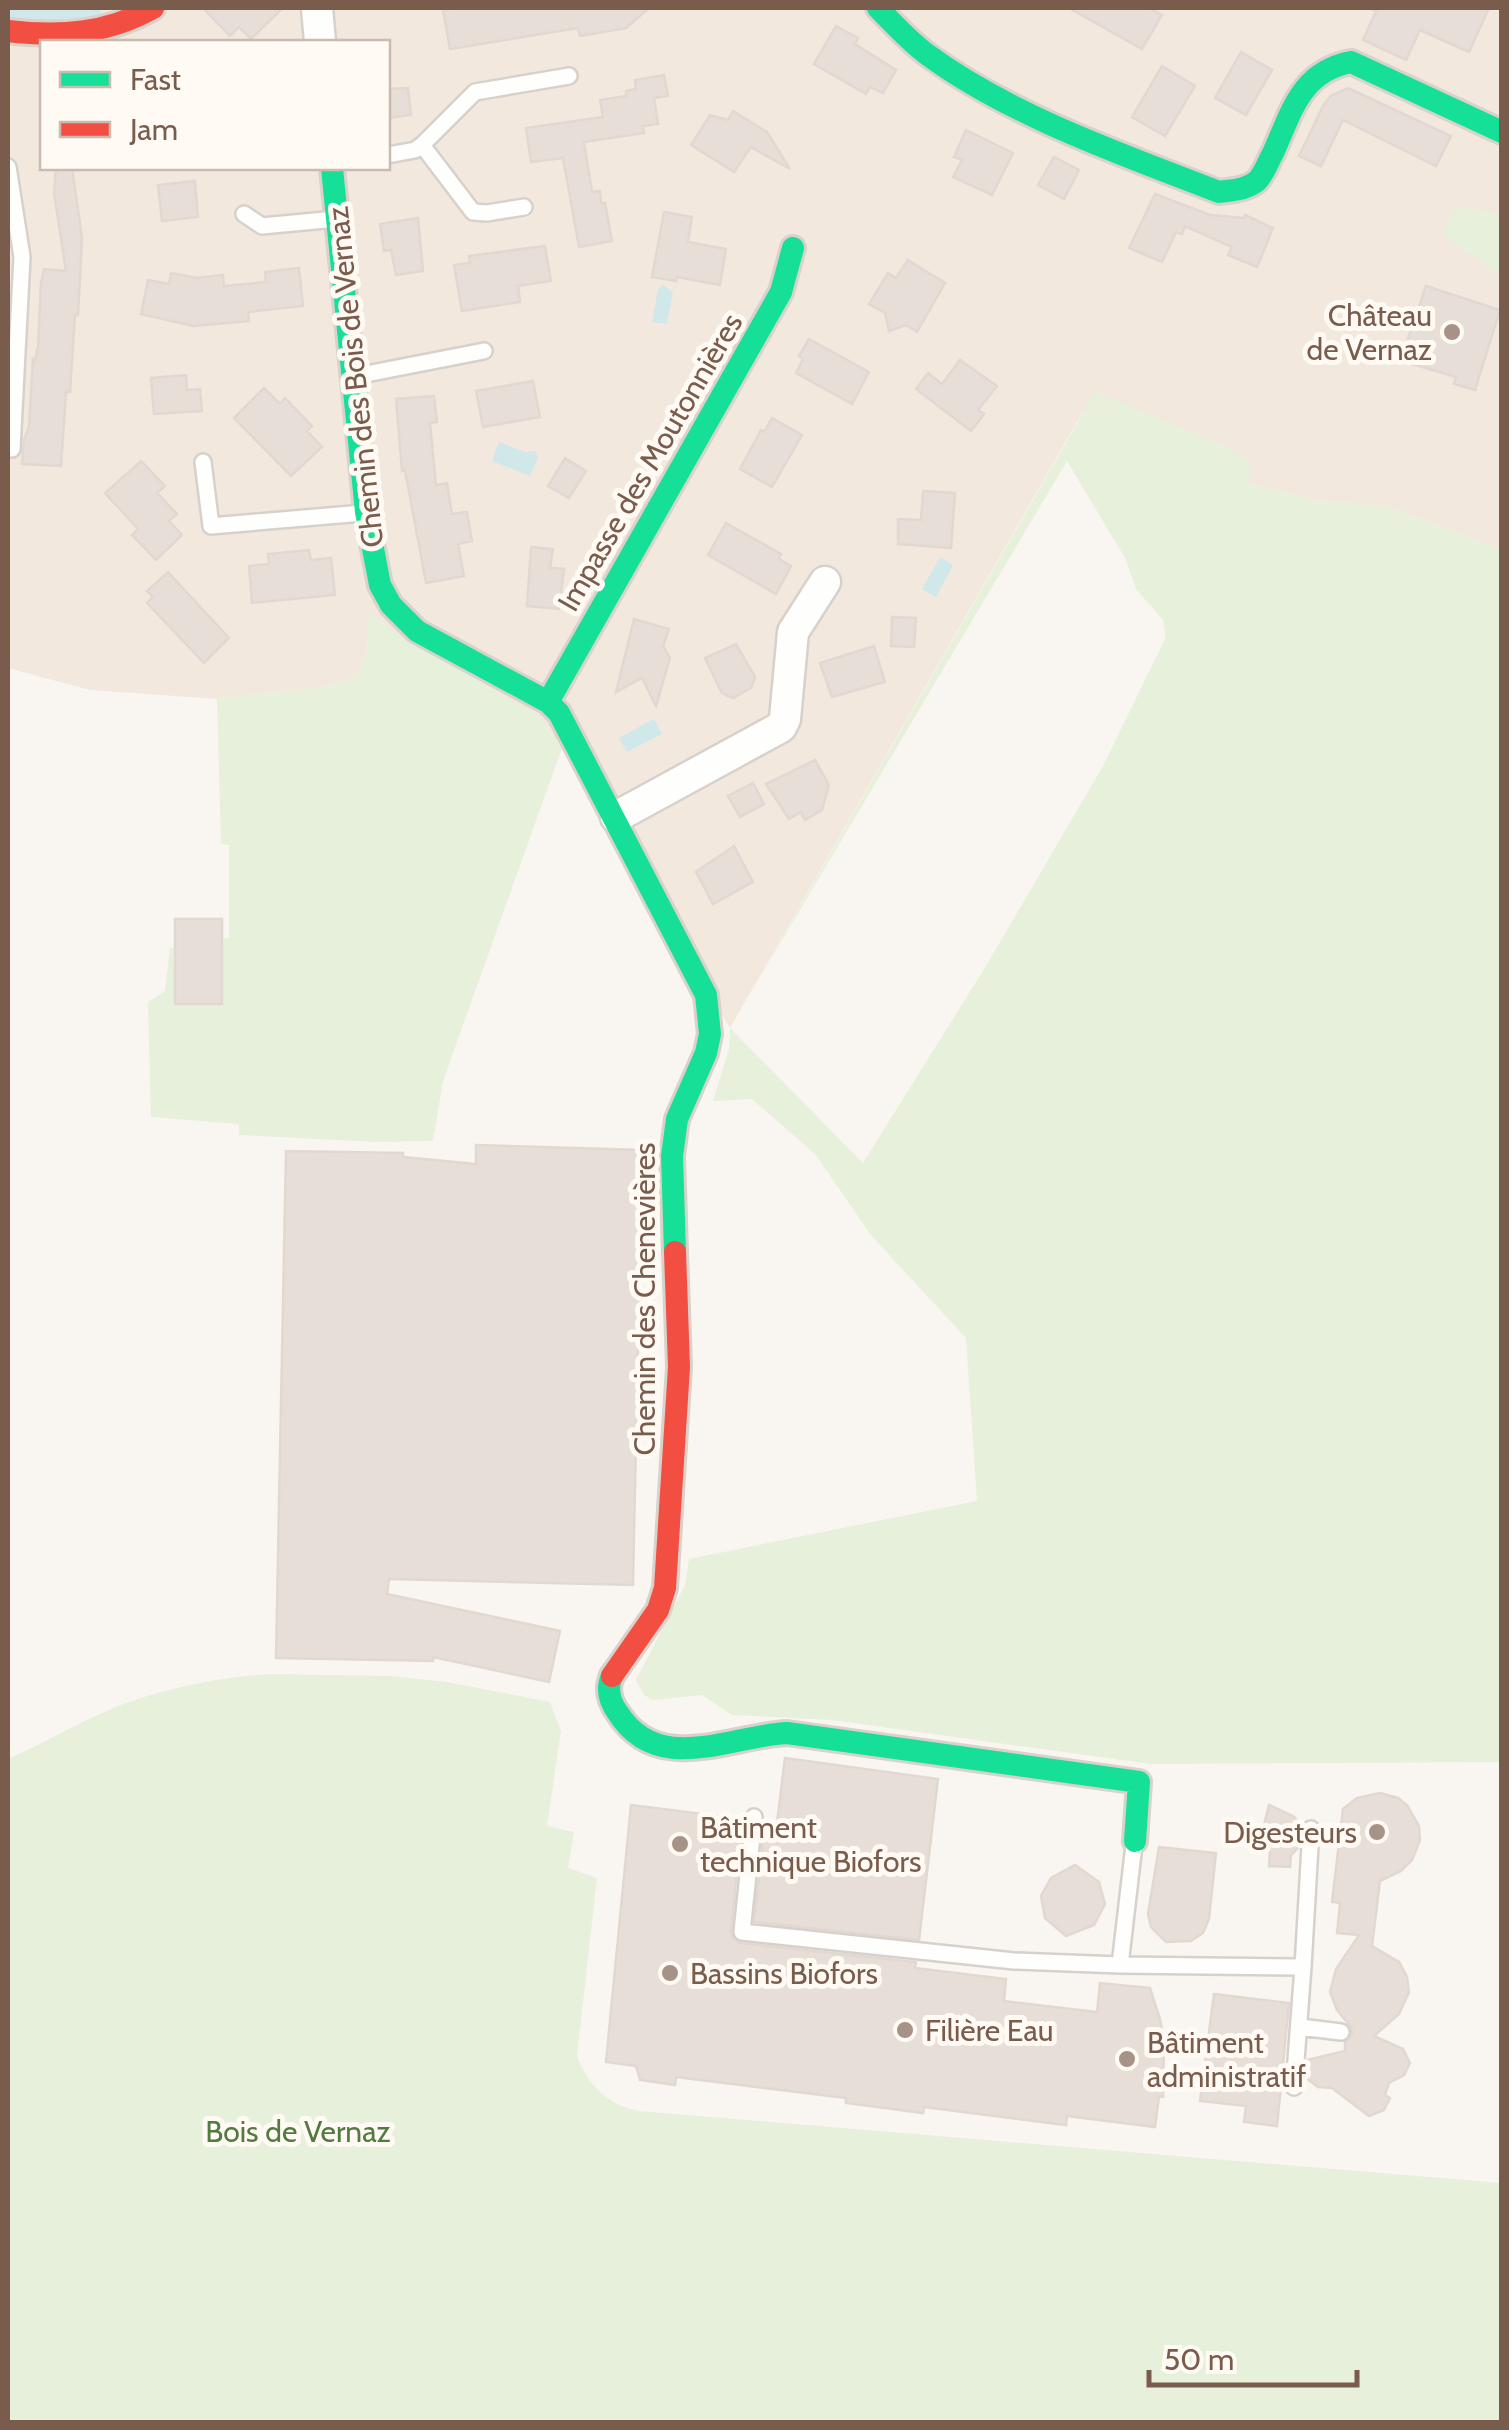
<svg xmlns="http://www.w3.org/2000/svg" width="1509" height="2430" font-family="Cabin,sans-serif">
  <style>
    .residential { fill: #f2e8de; fill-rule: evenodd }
    .green { fill: #e7f0db }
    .water { fill: #d0e8ea }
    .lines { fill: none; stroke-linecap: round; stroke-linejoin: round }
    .river { stroke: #d0e8ea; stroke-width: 50 }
    .building { fill: #e6ded7; stroke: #e2d8d2; stroke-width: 2.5 }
    .lane-casing { stroke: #d7d1cb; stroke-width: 20 }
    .street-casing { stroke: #d7d1cb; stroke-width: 35 }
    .fast-casing { stroke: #d9d2cb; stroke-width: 28 }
    .jam-casing { stroke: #d9d2cb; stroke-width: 28 }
    .lane { stroke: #fefefd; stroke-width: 15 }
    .street { stroke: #fefefd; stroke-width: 30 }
    .fast { stroke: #16e098; stroke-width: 22 }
    .jam { stroke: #f24e42; stroke-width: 22 }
    .poi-dot { fill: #a69286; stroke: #fffaf3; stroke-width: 4 }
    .labels { text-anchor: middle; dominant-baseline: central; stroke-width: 10; stroke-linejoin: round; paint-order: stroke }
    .poi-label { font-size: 30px; fill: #7a5c4d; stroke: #fffaf3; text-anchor: start }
    .street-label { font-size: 30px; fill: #7a5c4d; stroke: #fffaf3 }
    .park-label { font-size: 30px; fill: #537a41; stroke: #fffaf3 }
  </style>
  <rect width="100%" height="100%" fill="#f9f5f0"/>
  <path class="residential" d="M110,8H1501V550L1385,506L1320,501L1223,477L1081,415L730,1028L562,748L392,631L370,612L367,651L357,677L323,687L217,699L90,690L8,668V16L30,21ZM42,42H388V168H42Z"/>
  <path class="green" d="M1456,206L1501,215V275L1442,235Z
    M1095,392L1223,445L1251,463L1248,483L1320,501L1385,506L1501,550V1762L1151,1764L832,1720L732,1715L702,1695L653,1700L644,1695L636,1680L685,1585L689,1559L977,1501L966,1338L870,1234L816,1155L752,1099L713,1101L729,1049L730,1028L863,1163L986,966L1103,766L1166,637L1163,620L1136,589L1125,558L1067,461L750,994Z
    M369,611L392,631L542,718L562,748L443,1081L433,1141L377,1142L239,1135V1124L151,1117L148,1002L165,991L170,948H175V1004H222V938H229V845L221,844L217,699L323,687L357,677L367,651Z
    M269,1674L390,1676L447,1682L550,1702L561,1731L547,1826L574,1832L568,1868L597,1878L577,2056C588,2086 608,2104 638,2111L1501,2183V2422H8V1759C47,1742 86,1718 126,1703C172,1687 221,1677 269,1674Z"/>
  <path class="water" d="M663,285L673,292L667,324L652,322L658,289Z
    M499,442L525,452L535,451L538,457L530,476L492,461Z
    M940,557L953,565L936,597L922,589Z
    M654,719L662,734L627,752L619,738Z"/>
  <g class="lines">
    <path class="river" d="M8,9L33,13L76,8"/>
  </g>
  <path class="building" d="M203,8H283L251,39L239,27L230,36Z
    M455,8H649L626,28L580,36L578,28L450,49L443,10Z
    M1069,8H1149L1162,15L1142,49Z
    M1369,8H1489L1469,52L1420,30L1406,60L1363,40L1376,11Z
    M836,26L858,38L855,44L896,70L883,93L870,87L866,94L814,64Z
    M1241,52L1272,70L1246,115L1215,98Z
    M1162,66L1195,86L1165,136L1132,117Z
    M664,75L668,96L654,98L658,124L643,126L644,133L584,142L592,192L600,191L601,203H605L612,241L579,247L563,158L531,162L526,128L603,117L600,100L626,96V91L636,89L635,80Z
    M408,88L411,115L388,118V89Z
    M1348,88L1451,136L1436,166L1343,120L1321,166L1299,156L1324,104L1332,95Z
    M733,111L767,132L790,169L751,147L734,172L691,145L710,115L728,120Z
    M966,130L1013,153L992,195L953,177L962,160L954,157Z
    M1054,157L1079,170L1064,199L1038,185Z
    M56,168H72L82,238L78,315H75L70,392H66L61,466L22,464L24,440L29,427L33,359L35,360L38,347L41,283L44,269L66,271L54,193Z
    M195,181L198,217L162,221L158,185Z
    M1155,194L1210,215L1244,218L1245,215L1273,228L1257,267L1228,255L1232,247L1185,226L1182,234L1176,232L1162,262L1129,248Z
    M664,212L692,217L688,242L726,249L720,285L677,277L676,281L652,277Z
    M418,218L423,271L396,275L391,250L384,251L380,224Z
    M545,246L551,281L518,286L520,302L462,311L454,265L470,263L469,256Z
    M908,260L945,283L917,332L906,325L889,331L885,313L869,304L888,273L896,278Z
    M299,268L303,306L248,312L249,321L193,326L141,314L148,280L169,284L171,273L197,278L223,275L224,286L266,282L265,272Z
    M1426,286L1500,310L1475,390L1454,384L1456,377L1405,362L1407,355L1403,353Z
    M809,339L869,372L852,404L796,373L803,359L799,356Z
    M960,360L997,386L978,410L984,414L971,431L916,389L928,373L942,384Z
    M186,375L187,390L200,389L202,411L154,414L151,378Z
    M533,381L540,417L483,427L476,391Z
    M264,388L280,404L285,398L312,426L307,431L322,447L291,476L234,418Z
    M434,396L437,422L430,423L436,485L447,483L452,514L467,512L472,541L458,544L464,576L426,583L405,470L402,471L396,399Z
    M772,418L802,435L772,487L740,469L761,430L764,432Z
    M565,458L586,471L569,498L548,486Z
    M141,461L165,486L157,493L177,514L169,521L182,535L156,560L132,535L138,529L105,493Z
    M923,491L955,493L951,548L898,544V519L921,520Z
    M726,523L781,554L779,559L791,566L776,594L708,555Z
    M531,547L553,549L550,568L564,569L559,609L527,606Z
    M309,550L311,560L331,558L335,595L252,603L249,566L269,564L268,554Z
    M168,572L229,638L204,663L147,603L153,597L147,591Z
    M892,617L916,618L914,647L891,646Z
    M634,619L669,629L663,646L670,658L656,706L642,678L616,692Z
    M736,644L755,677L751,688L733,698L722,693L705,658Z
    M874,646L885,682L832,697L820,663Z
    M815,760L829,785L822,810L805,820L801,812L789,819L766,784Z
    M753,783L764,804L740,817L728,796Z
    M734,846L753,882L713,904L696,872Z
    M175,919H222V1004H175Z
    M476,1145L642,1150L633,1585L389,1579L387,1594L560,1631L549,1682L433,1657V1661L276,1658L286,1151L403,1153V1157L476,1164Z
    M785,1758L938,1779L919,1940L754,1922L765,1822L777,1823Z
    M1380,1793L1398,1798L1407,1805L1419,1826L1420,1840L1412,1860L1401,1871L1380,1881L1372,1946L1399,1962L1407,1977L1409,1992L1399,2014L1374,2036L1403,2049L1410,2063L1404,2075L1389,2083L1385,2095L1390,2098L1384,2110L1369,2116L1332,2088L1318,2087L1306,2078L1307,2060L1345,2051V2042L1352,2034L1351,2027L1337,2010L1330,1992L1336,1969L1359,1935L1337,1933L1340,1903L1332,1902L1343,1809L1357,1798Z
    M631,1805L742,1819L731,1931L732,1937L740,1943L916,1962L915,1968L1006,1979L1004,2001L1097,2012L1100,1983L1150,1988L1160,2019L1164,2042L1163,2097L1159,2096L1155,2127L1067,2116L1066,2125L924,2107L923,2113L846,2103V2098L676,2077L675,2085L640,2080L636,2066L606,2062Z
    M1269,1805L1293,1816L1301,1824L1299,1847L1291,1855L1290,1867L1269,1866L1270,1852L1261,1837Z
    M1159,1847L1216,1853L1209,1919L1203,1933L1191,1941L1166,1942L1151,1927L1148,1914Z
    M1075,1865L1099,1882L1105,1904L1094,1925L1066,1936L1045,1918L1041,1896L1051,1878Z
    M1214,1994L1289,2003L1277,2126L1244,2122L1246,2106L1200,2101Z"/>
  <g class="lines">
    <defs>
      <path id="lane" d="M422,145L473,212L487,213L524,207
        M388,155L415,150L422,145L475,92L569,76
        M8,167L22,257L12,449
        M244,214L262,226L336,219
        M356,376L484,351
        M203,462L211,526L363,513
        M754,1817L742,1932L1014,1961L1120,1965L1134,1845
        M1120,1965L1303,1967L1311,1829
        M1300,2027L1341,2032
        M1294,2087L1303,1967"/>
      <path id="street" d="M317,8L320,42
        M616,817L781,727L785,719L793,632L825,582"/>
      <path id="fast" d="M878,8C894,24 910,42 928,55C1011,116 1124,155 1219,192C1232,190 1246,190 1257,181C1264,174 1268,162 1273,153C1292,112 1300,72 1351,62L1502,132
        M332,168L366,512L380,585L391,605L417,631L548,702L559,713L706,995L710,1034L706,1053L677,1119L672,1156L675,1252
        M548,702L781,292L793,248
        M612,1676C606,1689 610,1702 618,1713C658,1776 729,1736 787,1733L1139,1782L1135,1841"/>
      <path id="jam" d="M8,31C60,37 107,34 153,8
        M612,1676L658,1610L665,1588L679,1367L675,1252"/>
    </defs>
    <use href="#lane" class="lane-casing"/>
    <use href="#street" class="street-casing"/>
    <use href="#fast" class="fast-casing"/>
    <use href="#jam" class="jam-casing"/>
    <use href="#lane" class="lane"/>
    <use href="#street" class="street"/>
    <use href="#fast" class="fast"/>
    <use href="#jam" class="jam"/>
  </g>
  <g class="poi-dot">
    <circle cx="1452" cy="332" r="10"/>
    <circle cx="1377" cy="1832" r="10"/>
    <circle cx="680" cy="1844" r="10"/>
    <circle cx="670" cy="1973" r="10"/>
    <circle cx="905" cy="2030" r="10"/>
    <circle cx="1127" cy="2059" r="10"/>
  </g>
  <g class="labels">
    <g class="poi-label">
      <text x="1432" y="315" text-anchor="end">Château<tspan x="1432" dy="34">de Vernaz</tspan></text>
      <text x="700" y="1827">Bâtiment<tspan x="700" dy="34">technique Biofors</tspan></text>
      <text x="1357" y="1832" text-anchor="end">Digesteurs</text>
      <text x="690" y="1973">Bassins Biofors</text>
      <text x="925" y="2030">Filière Eau</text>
      <text x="1147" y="2042">Bâtiment<tspan x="1147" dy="34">administratif</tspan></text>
    </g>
    <g class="street-label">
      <text transform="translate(355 377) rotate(-96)">Chemin des Bois de Vernaz</text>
      <text transform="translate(650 462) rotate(-60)">Impasse des Moutonnières</text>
      <text transform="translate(644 1299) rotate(-90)">Chemin des Chenevières</text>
    </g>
    <g class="park-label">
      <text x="298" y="2131">Bois de Vernaz</text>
    </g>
  </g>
  <rect width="1509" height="2430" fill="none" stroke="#7a5c4d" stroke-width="20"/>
  <rect x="40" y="40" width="350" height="130" fill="#fffaf3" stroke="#cabbb1" stroke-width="2.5"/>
  <rect x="60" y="72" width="50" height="15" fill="#16e098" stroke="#cabbb1" stroke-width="2.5"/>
  <text x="130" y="90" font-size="30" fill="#7a5c4d">Fast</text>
  <rect x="60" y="122" width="50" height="15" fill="#f24e42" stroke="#cabbb1" stroke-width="2.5"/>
  <text x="130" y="140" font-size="30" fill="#7a5c4d">Jam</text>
  <path d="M1149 2370v15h208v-15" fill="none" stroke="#7a5c4d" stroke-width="5"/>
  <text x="1164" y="2370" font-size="30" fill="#7a5c4d" stroke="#fffaf3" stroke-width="8" paint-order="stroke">50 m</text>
</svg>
